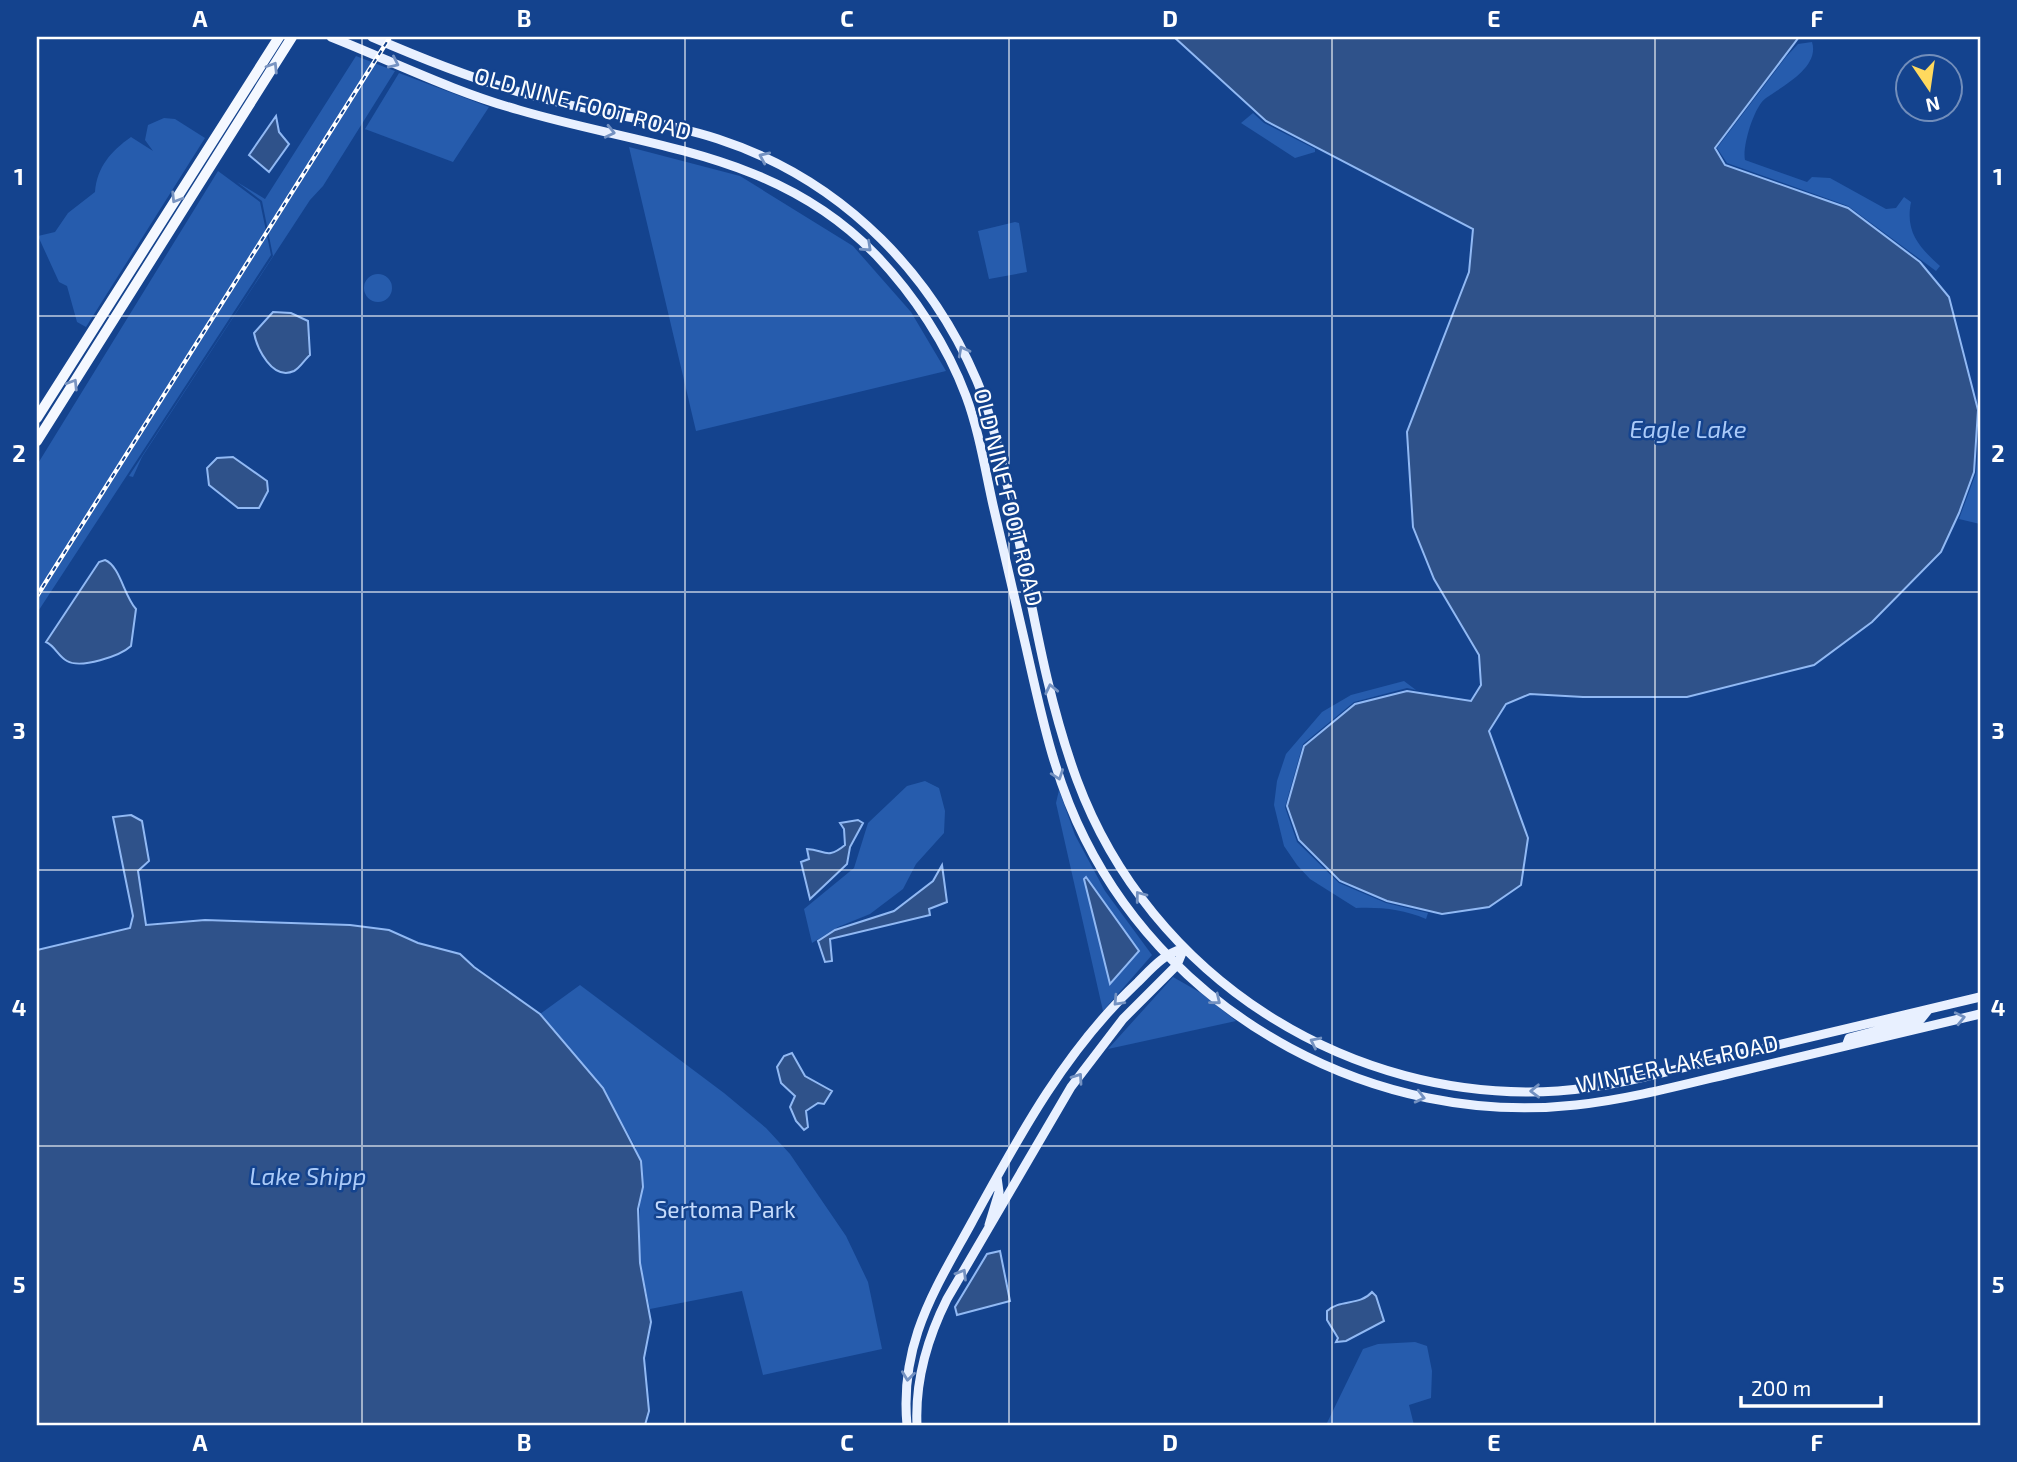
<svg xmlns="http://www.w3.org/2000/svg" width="2017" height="1462" font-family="'Exo 2',sans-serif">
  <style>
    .green { fill: #265cad }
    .water { fill: #2f528a; stroke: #91b9f4; stroke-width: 2 }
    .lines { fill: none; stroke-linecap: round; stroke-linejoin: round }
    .primary { stroke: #e8f0ff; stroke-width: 9 }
    .trunk { stroke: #f4f8ff; stroke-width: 10 }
    .rail-casing { stroke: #fff; stroke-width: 4.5 }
    .rail { stroke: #14438e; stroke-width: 2; stroke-dasharray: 5; stroke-linecap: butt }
    .oneway { stroke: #7391c1 }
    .oneway2 { stroke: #7994c1 }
    .grid { fill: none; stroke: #fff; stroke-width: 2; stroke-opacity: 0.55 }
    .labels { text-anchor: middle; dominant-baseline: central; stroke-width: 5; stroke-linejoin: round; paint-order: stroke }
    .street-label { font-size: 23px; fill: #fff; stroke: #14438e }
    .park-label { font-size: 23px; fill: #c5dbfc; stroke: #14438e }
    .water-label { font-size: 24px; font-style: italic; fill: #aacaf8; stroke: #14438e }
    .neatline { fill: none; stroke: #fff; stroke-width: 2.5 }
    .grid-label { font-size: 23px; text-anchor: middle; font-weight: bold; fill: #fff }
  </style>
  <rect width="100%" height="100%" fill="#14438e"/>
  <path class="green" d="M1812,42C1820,67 1783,86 1766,98C1754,106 1742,147 1745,160L1807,182L1812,177L1830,178L1886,209L1896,208L1904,197L1911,202C1905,232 1919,247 1940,266L1936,271L1848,206L1727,163L1717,148L1786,57L1798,44Z
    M356,56L395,71L323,186L310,200L142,457L133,477L129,476L273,256L262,201L237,182L265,199Z
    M399,73L489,107L453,162L365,129L362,134Z
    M1253,113L1264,123L1315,149V152L1295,158L1241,123Z
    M164,118L175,119L205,138L86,327L77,322L67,286L59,282L38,236L55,232L68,213L95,192C97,167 111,151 131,137L153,151L145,140L148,125Z
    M629,147L740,176L853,246L911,312L946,371L696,431Z
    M218,171L260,202L271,255L37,613V465Z
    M1015,222L1019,223L1027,272L989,279L978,231Z
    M364 288a14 14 0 1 1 28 0a14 14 0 1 1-28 0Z
    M1980,431V524L1959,519L1976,473Z
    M1404,681L1416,690L1407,688L1354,702L1303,744L1285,807L1297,842L1339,883L1386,903L1428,913L1426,919C1403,909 1380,907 1356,908L1310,879L1297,865L1284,846L1274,805L1277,781L1286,754L1322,712L1351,695Z
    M925,781L939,788L945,811L944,833L916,864L903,889L870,914L838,927L812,943L804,909L854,868L868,823L907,786Z
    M1059,790L1075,835L1105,891L1152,955L1103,1011L1056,803Z
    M1173,977L1201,993L1236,1021L1108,1049Z
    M580,985L724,1093L766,1128L790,1154L846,1236L868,1282L882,1349L763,1375L742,1291L650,1309L640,1263V1202L636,1148L603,1088L540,1014Z
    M1415,1342L1427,1346L1432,1371L1431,1398L1409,1405L1414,1425H1326L1363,1349L1378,1344Z"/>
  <path class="water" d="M1174,37H1799L1715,148L1725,165L1848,208L1920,262L1949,297L1978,410L1974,472L1959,513L1941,552L1872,622L1814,665L1687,697H1583L1530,694L1506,704L1489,731L1528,838L1521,885L1489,907L1442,914L1387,901L1340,881L1299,840L1287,806L1304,746L1355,704L1407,691L1471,701L1481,685L1479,655L1434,579L1413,527L1407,432L1469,272L1473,229L1266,121Z
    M276,116L279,132L289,144L269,172L249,155Z
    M273,312L291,313L308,321L310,355C305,359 300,368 294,371C272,381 257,348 254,333Z
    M233,457L267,481L268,491L259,508H238L209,485L207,468L217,458Z
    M105,560C120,566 124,596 136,609L131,646C120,656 81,669 67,661C58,656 55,646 46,642L99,562Z
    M131,815L142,821L149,861L138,871L146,925L205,920L350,925L389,930L418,943L460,954L474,967L540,1014L603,1088L641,1161L643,1187L638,1209L640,1263L651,1322L644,1358L649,1411L645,1425H37V950L130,928L133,916L113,817Z
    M858,820L863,823L850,847L847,864L810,899L801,862L809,859L807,849C825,850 827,860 845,845L844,829L840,823Z
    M942,865L947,902L929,909L930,915L830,939L832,961L825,962L818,941L835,930L894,911L933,881Z
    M1086,877L1139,951L1110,984L1084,879Z
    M792,1053L805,1076L832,1091L824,1104L818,1103L806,1111L808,1127L804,1130L796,1121L790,1107L795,1096L781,1083L777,1067L784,1056Z
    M1000,1251L1010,1301L957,1315L955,1307L987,1254Z
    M1372,1292L1376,1296L1384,1321L1346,1341L1336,1342L1338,1338L1327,1320V1311C1340,1299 1360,1306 1372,1292Z"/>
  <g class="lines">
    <path class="primary" d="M331,37C394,62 454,92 519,110C648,148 777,152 876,255C914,295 947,345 966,396C979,431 985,469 993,505C1004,552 1015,600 1026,647C1041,713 1054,778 1085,839C1175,1019 1377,1127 1576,1105C1631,1099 1686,1084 1741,1071C1820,1052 1900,1033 1980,1014
      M372,37C425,60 480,82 537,97C596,113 659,120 718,139C844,180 939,278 985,401C1024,525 1032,658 1077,780C1150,977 1349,1104 1558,1091C1615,1087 1672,1070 1727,1057C1812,1037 1896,1017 1980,997
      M1846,1046L1849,1038L1921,1019L1929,1009
      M989,1225L999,1192L997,1177
      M907,1425C904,1393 908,1361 918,1331C931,1292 953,1257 972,1222C1019,1136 1066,1049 1138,982C1153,967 1164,954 1184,948
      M917,1425C915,1380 927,1339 947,1299L1071,1087L1123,1019L1177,965L1184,948"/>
    <path class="trunk" d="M37,418L279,37
      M37,441L292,37"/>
    <defs>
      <path id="rail" d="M37,596L390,37"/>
    </defs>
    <use href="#rail" class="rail-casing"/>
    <use href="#rail" class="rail"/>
  </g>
  <defs><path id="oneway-chevron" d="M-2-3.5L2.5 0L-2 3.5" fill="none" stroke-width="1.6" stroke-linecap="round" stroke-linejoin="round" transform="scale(1.75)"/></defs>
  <g class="oneway">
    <use href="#oneway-chevron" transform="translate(394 63) rotate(25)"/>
    <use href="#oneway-chevron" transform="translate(610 132) rotate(13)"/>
    <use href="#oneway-chevron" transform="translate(764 157) rotate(-156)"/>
    <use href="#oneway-chevron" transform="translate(867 247) rotate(43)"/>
    <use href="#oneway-chevron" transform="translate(963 351) rotate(-118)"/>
    <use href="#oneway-chevron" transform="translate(1051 689) rotate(-102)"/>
    <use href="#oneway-chevron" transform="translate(1058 775) rotate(71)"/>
    <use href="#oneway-chevron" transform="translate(1140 896) rotate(-127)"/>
    <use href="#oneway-chevron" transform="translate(1216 1000) rotate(39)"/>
    <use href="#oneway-chevron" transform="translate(1118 1001) rotate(133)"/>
    <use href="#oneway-chevron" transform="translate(1960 1018) rotate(-13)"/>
    <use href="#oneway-chevron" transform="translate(1315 1042) rotate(-154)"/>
    <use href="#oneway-chevron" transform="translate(1078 1078) rotate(-55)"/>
    <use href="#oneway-chevron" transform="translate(1535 1091) rotate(179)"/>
    <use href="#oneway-chevron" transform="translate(1420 1097) rotate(14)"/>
    <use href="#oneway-chevron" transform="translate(962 1274) rotate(-59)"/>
    <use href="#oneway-chevron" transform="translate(908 1376) rotate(97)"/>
  </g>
  <g class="oneway2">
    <use href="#oneway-chevron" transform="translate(273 67) rotate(-58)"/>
    <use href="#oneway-chevron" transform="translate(176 198) rotate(122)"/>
    <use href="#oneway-chevron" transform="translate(73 384) rotate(-58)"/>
  </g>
  <path class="grid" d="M362,37V1425M685,37V1425M1009,37V1425M1332,37V1425M1655,37V1425M37,316H1980M37,592H1980M37,870H1980M37,1146H1980"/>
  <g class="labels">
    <g class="street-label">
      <text transform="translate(583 103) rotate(15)">OLD NINE FOOT ROAD</text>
      <text transform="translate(1009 497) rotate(76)">OLD NINE FOOT ROAD</text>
      <text transform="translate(1677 1063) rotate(-12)">WINTER LAKE ROAD</text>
    </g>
    <g class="park-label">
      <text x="725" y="1209">Sertoma Park</text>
    </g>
    <g class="water-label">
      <text x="1688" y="428">Eagle Lake</text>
      <text x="308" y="1175">Lake Shipp</text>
    </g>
  </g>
  <rect width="2017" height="1462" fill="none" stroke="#14438e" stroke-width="77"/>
  <g transform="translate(1929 88) rotate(167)"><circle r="33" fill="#14438e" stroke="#728ebb" stroke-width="2"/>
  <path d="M0-5L12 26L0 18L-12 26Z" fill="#ffd95e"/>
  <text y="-10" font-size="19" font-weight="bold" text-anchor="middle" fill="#ffffff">N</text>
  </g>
  <path d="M1741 1396v10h140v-10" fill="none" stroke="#ffffff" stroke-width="3.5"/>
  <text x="1751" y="1396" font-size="21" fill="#ffffff" stroke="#14438e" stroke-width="5" paint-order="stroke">200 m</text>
  <rect x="38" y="38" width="1941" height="1386" class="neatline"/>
  <g class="grid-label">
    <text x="200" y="27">A</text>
    <text x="524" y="27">B</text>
    <text x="847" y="27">C</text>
    <text x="1170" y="27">D</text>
    <text x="1494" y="27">E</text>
    <text x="1817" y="27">F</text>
    <text x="19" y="185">1</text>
    <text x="1998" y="185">1</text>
    <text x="19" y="462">2</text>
    <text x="1998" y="462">2</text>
    <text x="19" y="739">3</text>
    <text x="1998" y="739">3</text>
    <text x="19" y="1016">4</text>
    <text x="1998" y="1016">4</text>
    <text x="19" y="1293">5</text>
    <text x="1998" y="1293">5</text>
    <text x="200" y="1451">A</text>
    <text x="524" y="1451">B</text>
    <text x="847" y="1451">C</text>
    <text x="1170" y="1451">D</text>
    <text x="1494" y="1451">E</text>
    <text x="1817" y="1451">F</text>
  </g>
</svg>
